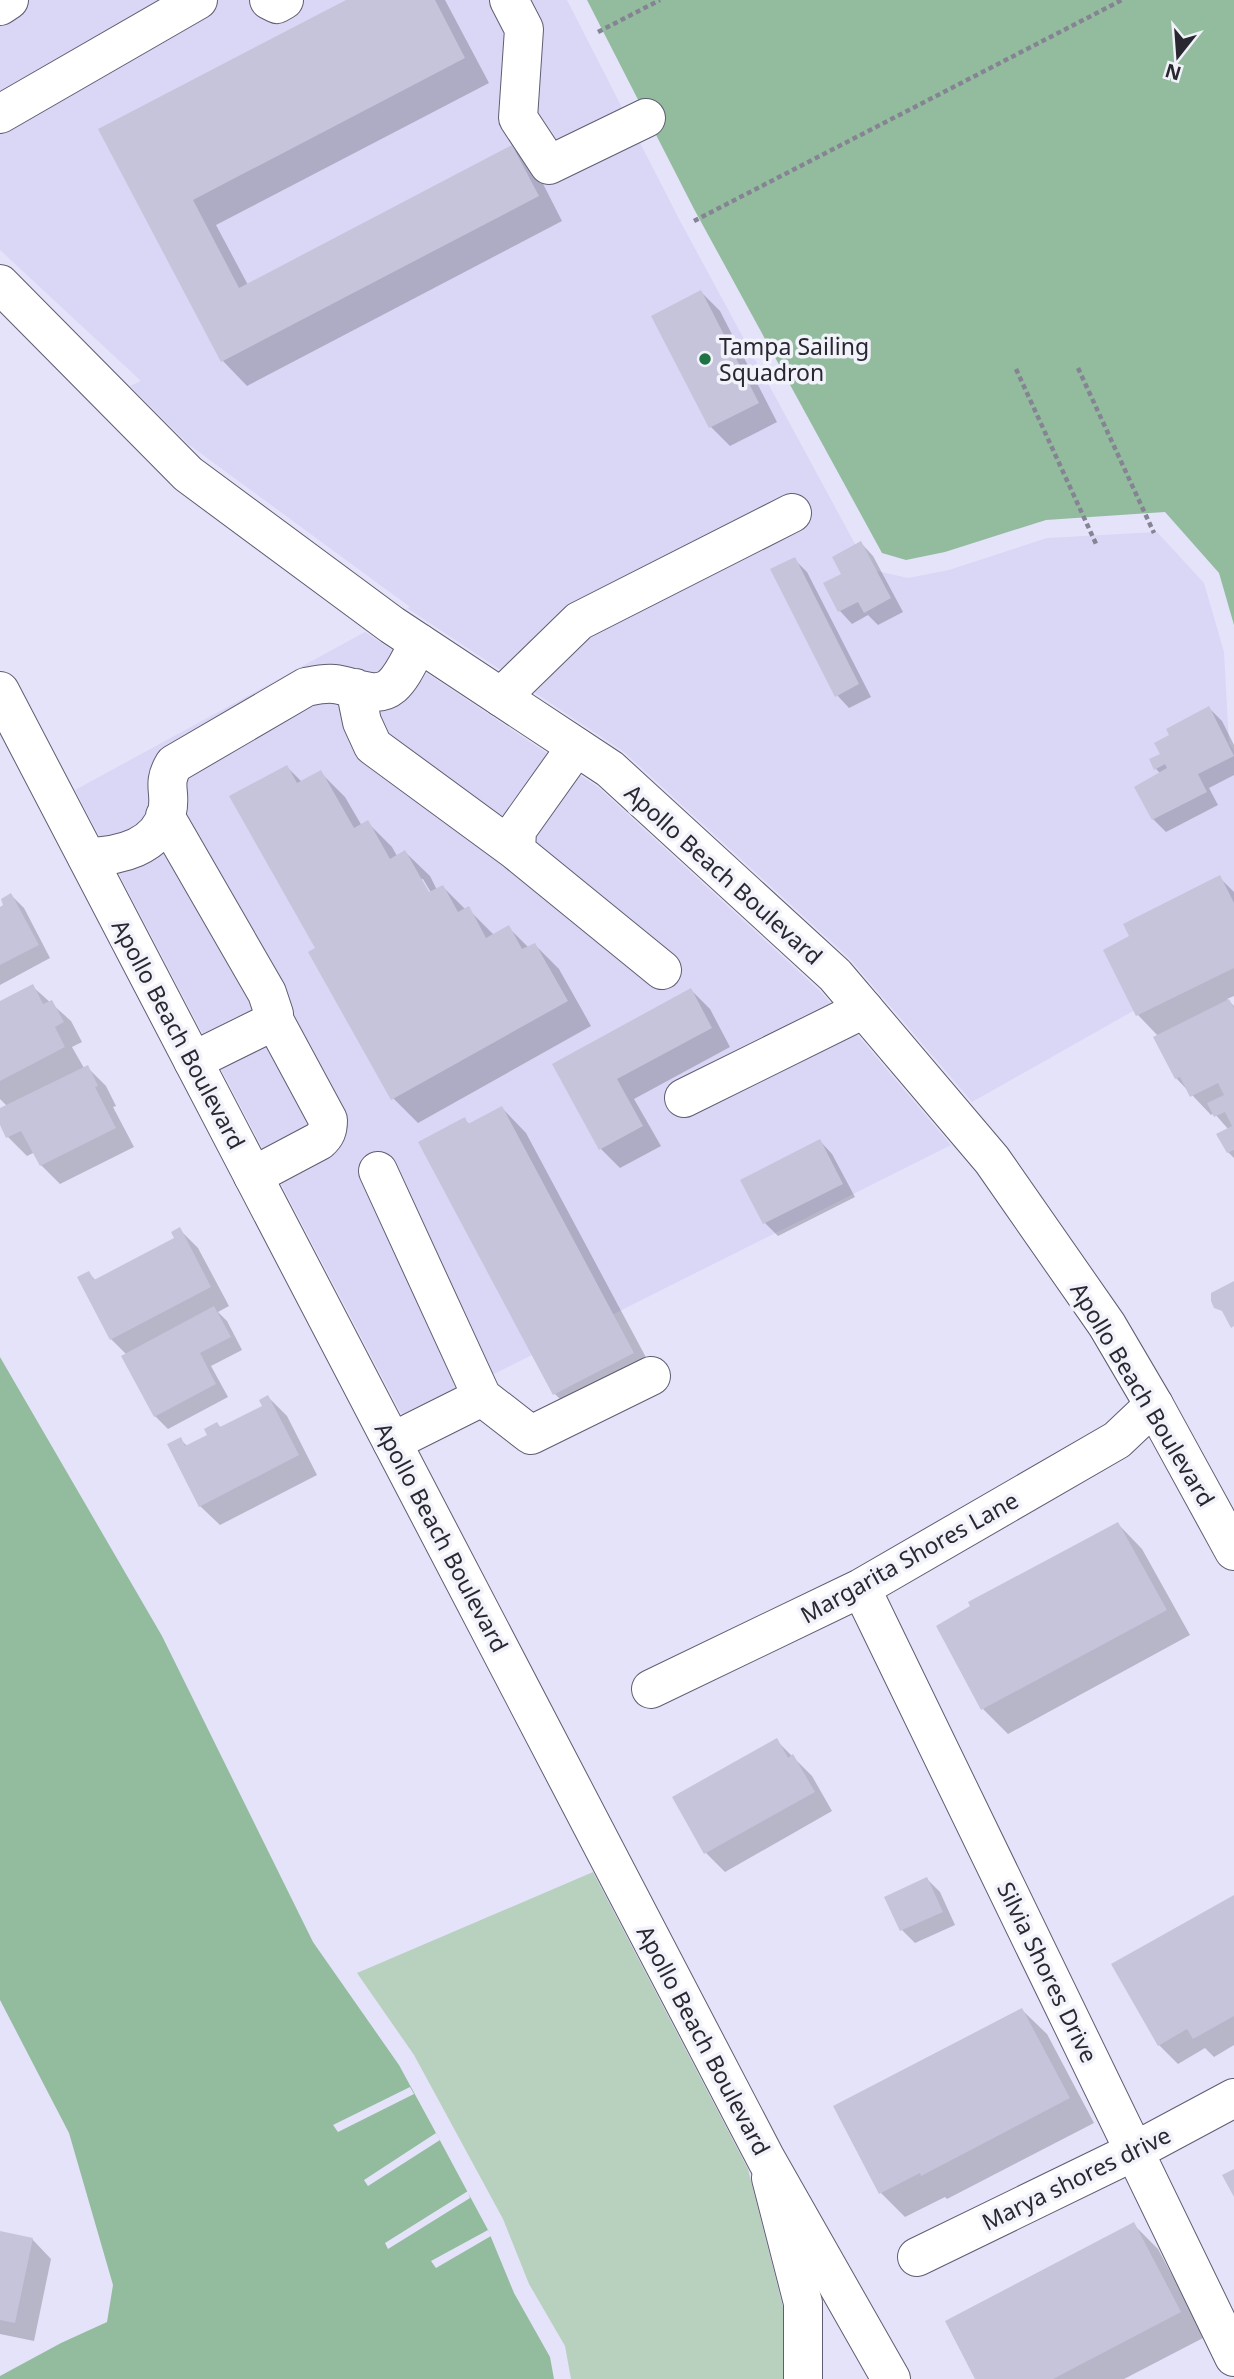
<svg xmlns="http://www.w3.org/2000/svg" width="1234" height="2379" font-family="'Noto Sans',sans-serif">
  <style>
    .built { fill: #d9d7f5 }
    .green { fill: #b8d1bf }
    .water { fill: #93bc9f }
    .pier { fill: #e5e3fa }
    .shadow { fill: #0003; fill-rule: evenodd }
    .building { fill: #c6c4db }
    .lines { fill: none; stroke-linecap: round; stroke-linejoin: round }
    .minor-casing { stroke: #5f5d71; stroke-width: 40 }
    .major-casing { stroke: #5f5d71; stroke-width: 40 }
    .path { stroke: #858493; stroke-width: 4.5; stroke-dasharray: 5 3.5; stroke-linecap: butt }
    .minor { stroke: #fff; stroke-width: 38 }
    .major { stroke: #fff; stroke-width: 38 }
    .poi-dot { fill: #1f7244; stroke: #f2f2fb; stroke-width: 2.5 }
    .labels { text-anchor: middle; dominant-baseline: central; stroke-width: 7; stroke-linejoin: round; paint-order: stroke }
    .poi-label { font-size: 23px; fill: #292831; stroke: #f2f2fb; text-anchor: start }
    .street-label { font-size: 23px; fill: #292831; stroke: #f2f2fb }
  </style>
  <rect width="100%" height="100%" fill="#e5e3fa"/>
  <path class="built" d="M0,0H567L679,219L854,542L868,564L877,571L908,578L949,570L1047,538L1157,532L1204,583L1224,652L1229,743L1234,751V954L972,1102L849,958L624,752L407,608L410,607L188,444L130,386L141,381L0,250Z
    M365,632L598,787L821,992L951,1145L404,1419L75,790Z"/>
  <path class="green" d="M593,1872L748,2169L783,2307V2379H571L565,2346L529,2284L503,2219L414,2055L357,1973Z"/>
  <path class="water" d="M587,0H1234V625L1219,573L1165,512L1046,520L945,552L906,560L882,553L694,209Z
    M0,1357L162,1636L313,1942L399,2065L436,2133L488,2230L514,2293L550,2357L554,2379H0V2376L61,2343L107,2322L113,2285L69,2133L0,2000Z"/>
  <path class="pier" d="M410,2087L414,2094L338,2132L333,2125Z
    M436,2133L440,2140L368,2186L364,2180Z
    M468,2191L470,2198L388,2249L385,2243Z
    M488,2230L491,2236L436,2268L431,2261Z"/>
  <path class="shadow" d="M350,0H445L489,83L216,225L248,285L512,147L537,172L562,221L247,386L223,361L101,130Z
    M701,292L720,311L777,422L730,446L711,427Z
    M861,543L873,556L903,612L878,625L868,615L852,624L840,611L843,575Z
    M794,559L807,572L871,697L849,708L837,695Z
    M1209,708L1222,721L1234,745V775L1209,788L1218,805L1166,832L1153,819L1161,774L1156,769L1172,736Z
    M287,767L302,782L320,772L345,797L362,826L368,823L392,847L397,856L405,852L430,876L437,890L443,887L466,910L468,909L494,935L508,927L529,948L535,945L559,969L591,1026L418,1123L393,1098L317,949ZM419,879H423L435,899L432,901Z
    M1220,878L1234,892V996L1227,999L1234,1006V1158L1228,1152L1229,1130L1214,1113L1211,1115L1176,1078L1159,1037L1138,1015L1105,950L1131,937Z
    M11,895L24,908L50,958L0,985V909L6,906Z
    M32,986L71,1021L82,1042L72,1047L84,1068L87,1067L106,1086L116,1106L113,1107L134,1147L60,1184L41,1165L35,1152L27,1156L8,1137L0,1121V1110L7,1106L0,1099V1003Z
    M691,990L710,1009L730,1047L634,1099L661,1146L620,1168L601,1149L554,1064Z
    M502,1108L526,1133L657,1378L580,1419L555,1394L420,1143L464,1119L470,1125Z
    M820,1141L832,1154L855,1197L778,1236L765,1223L742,1181Z
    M179,1229L198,1248L229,1306L218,1312L227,1321L242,1350L211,1366L228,1397L168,1429L155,1416L127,1355L111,1339L89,1273L96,1281L176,1239Z
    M268,1397L287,1416L317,1475L220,1525L200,1506L180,1439L188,1447L209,1436L217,1424L222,1428L265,1406Z
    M1118,1524L1142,1549L1190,1635L1008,1734L983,1709Z
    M777,1741L812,1776L832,1811L725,1872L706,1853Z
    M927,1879L940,1892L955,1925L915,1943L902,1930L887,1898Z
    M1234,1897V2045L1214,2057L1205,2048L1178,2064L1159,2045Z
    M1022,2010L1047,2034L1094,2123L947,2199L945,2197L905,2217L881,2193Z
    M1133,2224L1158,2249L1205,2337L1124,2379H977Z
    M0,2233L32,2239L51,2259L34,2341L0,2334Z"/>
  <path class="building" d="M346,0H435L465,58L193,200L239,288L512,145L539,196L221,362L98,129Z
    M701,290L759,403L709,428L651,316Z
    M861,541L891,598L864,613L858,602L838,612L823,583L841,574L832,557Z
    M795,557L859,684L835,697L770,569Z
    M1209,706L1234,756L1198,774L1207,792L1152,820L1134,787L1167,768L1165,764L1154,770L1149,759L1160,754L1154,743L1169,735L1166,729Z
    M287,765L297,783L321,770L354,828L368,820L390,859L405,850L429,892L443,885L458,912L469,906L486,938L509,925L522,949L535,943L568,1001L391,1100L308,952L315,948L229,796Z
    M1220,875L1234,903V968L1136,1016L1103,950L1129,936L1123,924Z
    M11,893L39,945L0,965V907L3,905L1,899Z
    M33,984L43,1004L52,1000L64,1022L55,1027L65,1047L0,1081V1001Z
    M691,988L712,1028L617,1079L643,1126L599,1150L552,1064Z
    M1229,999L1234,1008V1150L1227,1153L1216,1134L1232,1126L1225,1112L1214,1117L1207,1103L1224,1095L1218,1083L1190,1097L1180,1077L1175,1079L1153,1037Z
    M88,1065L98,1086L95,1087L116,1128L40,1166L21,1131L6,1138L0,1125V1108Z
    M502,1106L634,1353L553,1395L418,1142L465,1117L468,1124Z
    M820,1139L843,1184L763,1224L740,1180Z
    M180,1227L211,1287L110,1340L77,1277L89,1271L94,1280L174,1238L171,1232Z
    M1234,1281V1326L1231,1328L1222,1311L1214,1308L1211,1301V1293Z
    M214,1306L231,1337L200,1353L216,1384L154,1417L121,1356Z
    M268,1395L299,1455L199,1507L167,1444L181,1437L185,1446L207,1435L204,1429L217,1422L220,1427L262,1406L259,1400Z
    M1118,1522L1167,1610L981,1710L936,1626L970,1606L968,1602Z
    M777,1738L788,1758L793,1754L815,1792L704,1854L672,1797Z
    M927,1877L943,1912L900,1931L884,1897Z
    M1234,1895V2016L1193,2039L1187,2029L1158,2046L1111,1964Z
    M1022,2008L1070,2098L921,2176L920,2173L879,2194L833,2106Z
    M1234,2169V2197L1222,2175Z
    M1134,2222L1181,2312L1053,2379H975L945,2321Z
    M0,2231L33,2238L15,2323L0,2320Z"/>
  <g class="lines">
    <defs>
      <path id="minor" d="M269,0L277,4L284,0
        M509,0L524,29L518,118L549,165L646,118
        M0,6L9,0
        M0,114L198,0
        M355,688L362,722L373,746L516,851
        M501,697L579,621L792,513
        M576,747L517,830L516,851L662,970
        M165,816L267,993L274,1014L270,1023L193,1061
        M87,857C118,856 158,848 167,812C172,792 161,785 174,764L306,687C316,685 324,683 334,684C353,686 376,700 392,686C404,675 411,656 419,643
        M684,1098L864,1009
        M378,1171L482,1397L392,1442
        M253,1176L319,1141C326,1135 328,1130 328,1120L273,1018
        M482,1397L531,1435L651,1376
        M861,1588L1234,2357
        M651,1689L861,1588L1117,1440L1154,1405
        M771,2178L803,2303V2379
        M917,2257L1135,2151L1234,2098"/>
      <path id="major" d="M0,284L188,474L392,625L610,769L835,975L992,1160L1107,1325L1154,1405L1234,1551
        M0,691L766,2159L891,2379"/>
    </defs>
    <use href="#minor" class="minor-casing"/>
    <use href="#major" class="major-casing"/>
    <path class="path" d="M598,32L660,0
      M694,221L1122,0
      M1078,368L1154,533
      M1016,369L1097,546"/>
    <use href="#minor" class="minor"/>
    <use href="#major" class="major"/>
  </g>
  <circle class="poi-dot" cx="705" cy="359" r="7"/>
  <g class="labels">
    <g class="poi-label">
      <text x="719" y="346">Tampa Sailing<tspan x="719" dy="26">Squadron</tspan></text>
    </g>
    <g class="street-label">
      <text transform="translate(724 874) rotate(42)">Apollo Beach Boulevard</text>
      <text transform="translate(179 1034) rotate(62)">Apollo Beach Boulevard</text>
      <text transform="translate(1143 1394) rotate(59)">Apollo Beach Boulevard</text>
      <text transform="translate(442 1537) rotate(62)">Apollo Beach Boulevard</text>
      <text transform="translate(909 1557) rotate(-29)">Margarita Shores Lane</text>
      <text transform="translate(1048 1972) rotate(64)">Silvia Shores Drive</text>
      <text transform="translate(704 2040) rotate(62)">Apollo Beach Boulevard</text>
      <text transform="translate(1076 2178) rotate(-26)">Marya shores drive</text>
    </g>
  </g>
  <g transform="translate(1178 56) rotate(197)" stroke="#f2f2fb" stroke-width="5" paint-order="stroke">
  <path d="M0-5L12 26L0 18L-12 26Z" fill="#292831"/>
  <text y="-10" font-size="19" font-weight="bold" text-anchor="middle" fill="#292831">N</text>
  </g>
</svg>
